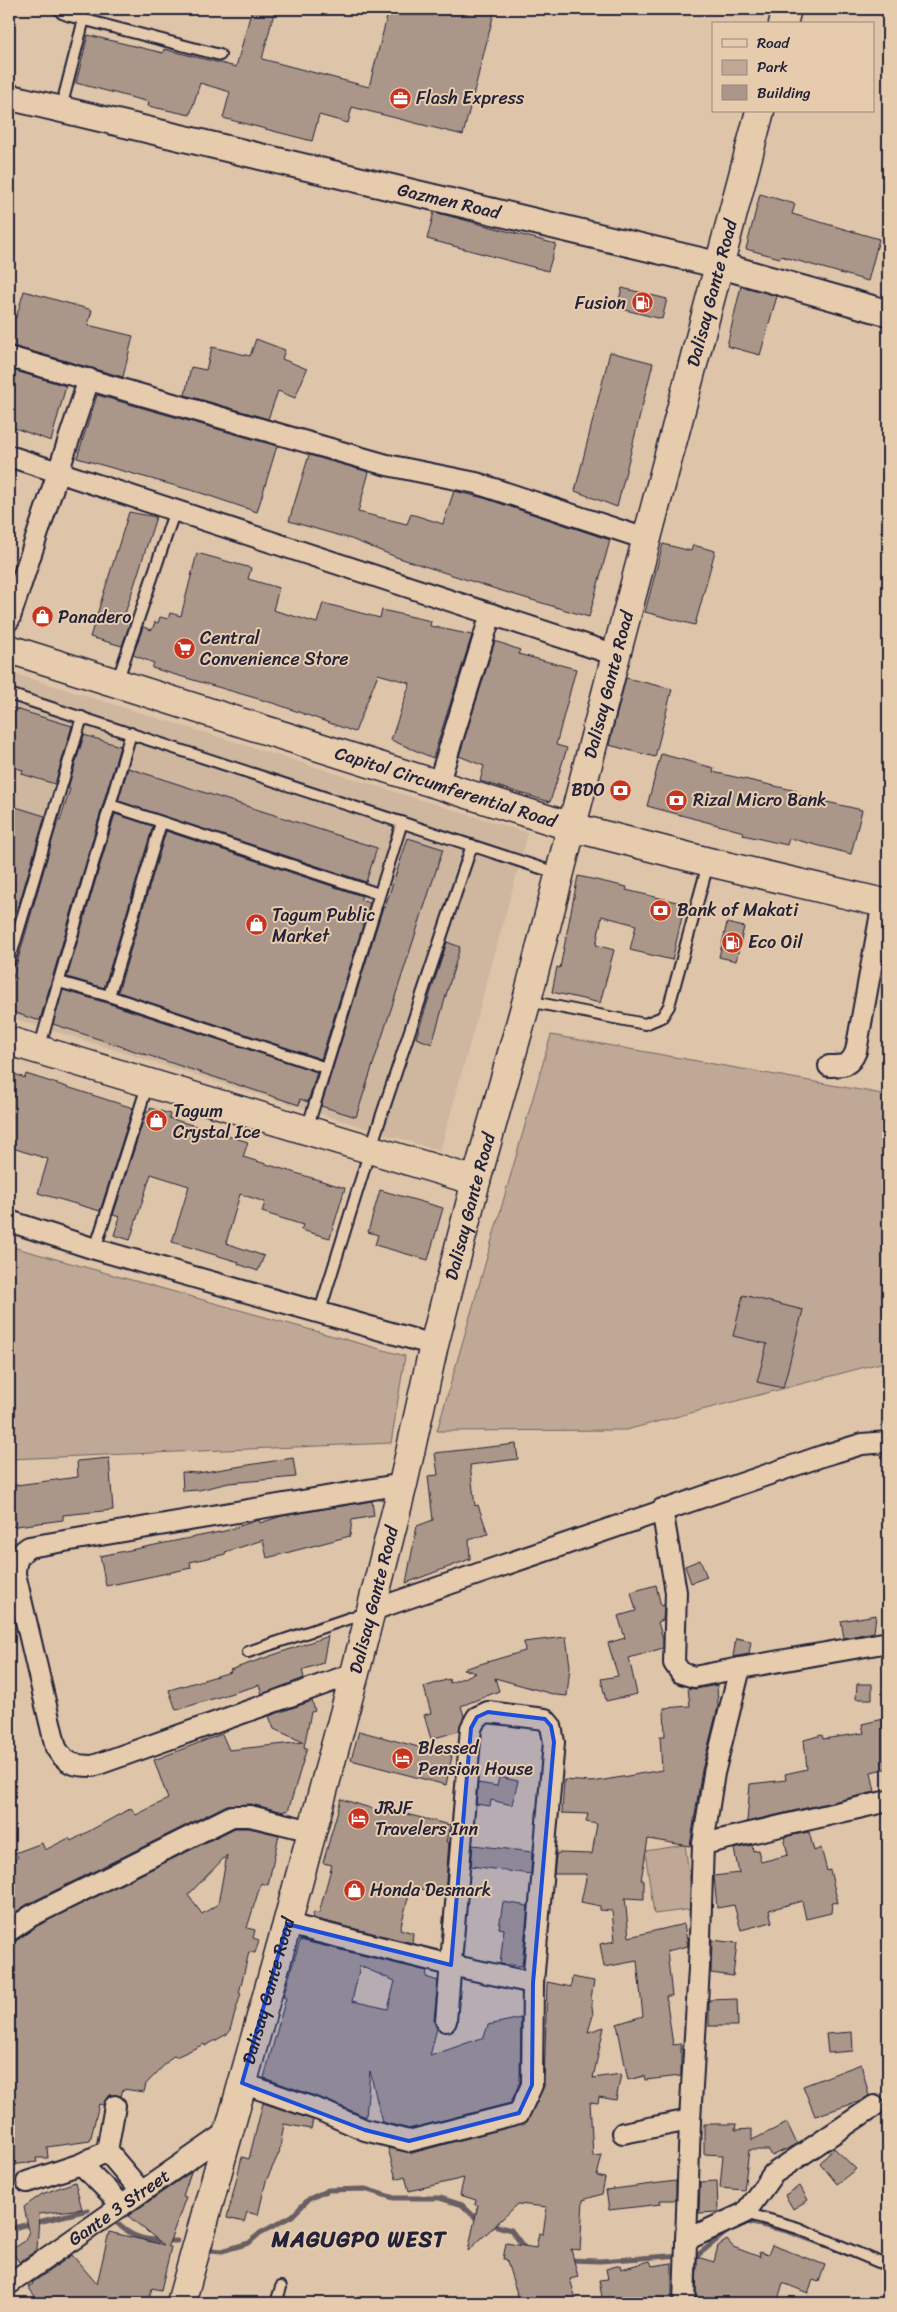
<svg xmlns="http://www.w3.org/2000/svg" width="897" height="2312" font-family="Sriracha,sans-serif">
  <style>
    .built { fill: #ceb69f }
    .green { fill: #bfa996; stroke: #706668 }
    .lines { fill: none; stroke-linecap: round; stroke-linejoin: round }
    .stream { stroke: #685e64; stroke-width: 5 }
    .building { fill: #aa978a; stroke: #22223b; fill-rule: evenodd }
    .service-casing { stroke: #22223b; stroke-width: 14 }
    .minor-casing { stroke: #22223b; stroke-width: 24 }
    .tertiary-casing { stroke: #22223b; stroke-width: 29 }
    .secondary-casing { stroke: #22223b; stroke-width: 31 }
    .service { stroke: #e6cbad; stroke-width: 10 }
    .minor { stroke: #e6cbad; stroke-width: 20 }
    .tertiary { stroke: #e6cbad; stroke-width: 25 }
    .secondary { stroke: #e6cbad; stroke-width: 28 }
    .marked { fill: #1d4ed8; fill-opacity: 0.2; stroke: #1d4ed8; stroke-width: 4; stroke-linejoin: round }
    .labels { text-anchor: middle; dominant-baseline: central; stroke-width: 4; stroke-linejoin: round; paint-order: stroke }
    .poi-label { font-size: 18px; fill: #22223b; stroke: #e6cbad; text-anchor: start }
    .street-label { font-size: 18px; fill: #22223b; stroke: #e6cbad }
    .district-label { font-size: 22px; font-weight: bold; letter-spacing: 1px; fill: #22223b; stroke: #e6cbad }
  </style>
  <rect width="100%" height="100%" fill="#dec4a8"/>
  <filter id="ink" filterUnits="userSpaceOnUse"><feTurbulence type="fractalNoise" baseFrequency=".02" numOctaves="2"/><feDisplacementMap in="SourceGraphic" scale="10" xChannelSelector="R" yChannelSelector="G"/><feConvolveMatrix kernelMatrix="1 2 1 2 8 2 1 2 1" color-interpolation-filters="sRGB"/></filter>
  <g filter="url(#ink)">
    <path class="built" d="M9,672L528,833L440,1151L9,1017Z"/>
    <path class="green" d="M551,1035L888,1095V1361L626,1430L437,1431Z
      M9,1246L405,1356L391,1443L9,1459Z
      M685,1845L694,1909L654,1914L645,1851Z"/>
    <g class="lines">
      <path class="stream" d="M117,2223C136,2242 151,2240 177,2241
        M490,2224L511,2230L526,2250
        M743,2224L748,2222L787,2231L858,2258
        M9,2229L88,2210
        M210,2250L222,2251L249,2243L260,2233L292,2216L309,2199L328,2190L365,2189L394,2198H440L462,2205L479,2221
        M690,2255H698L730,2229
        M568,2260L600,2261L682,2255"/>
    </g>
    <path class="building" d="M252,9H275L262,59L369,87L389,9H495L463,135L352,107L348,123L319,115L312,141L223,118L230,92L200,83L190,115L148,106L149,102L76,83L88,35L163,53L164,49L236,67Z
      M760,194L795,204L792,214L879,239L868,281L781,256L780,258L746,249Z
      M434,212L556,244L548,271L427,239Z
      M741,286L777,296L760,355L727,346Z
      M622,288L667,299L662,319L617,308Z
      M24,291L92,310L88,325L133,336L123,377L9,345V315L16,318Z
      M256,339L285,350L282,359L307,369L295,398L278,391L268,419L185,395L191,367L206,370L212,347L250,356Z
      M610,352L653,363L617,507L575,491Z
      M9,369L66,386L51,441L9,426Z
      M97,395L277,446L257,512L201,493L77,458Z
      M309,455L369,472L358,512L407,524L411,514L443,524L454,491L484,498L610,540L589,617L502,591L396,557L351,539L289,521Z
      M129,512L156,517L123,620L130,623L122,646L90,637Z
      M663,544L691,551L693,545L715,551L695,625L645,612Z
      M197,553L251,568L248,579L279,588L273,610L317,623L323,603L380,618L382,610L431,621L430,626L472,635L433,758L391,740L410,683L378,674L355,732L276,704L152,668L154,663L133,655L143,627L152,630L155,622L158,623L160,617L168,619L170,613L181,616Z
      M495,641L520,650L518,654L576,669L556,745L567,748L550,802L480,781L484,766L459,756Z
      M626,678L672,689L655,757L609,745Z
      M9,707L72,726L55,784L22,774L23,770L9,766Z
      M84,735L120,746L40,1020H37L9,1011V991L58,820L60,821L70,789L68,788Z
      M661,754L714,768L713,772L797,791L796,795L862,810L851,854L789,838L787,845L743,835L744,832L647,806Z
      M128,768L377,848L366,882L118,801Z
      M9,805L45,816L13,925L9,923Z
      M115,814L153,826L104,988L67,977Z
      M166,831L362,896L360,900L370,903L321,1059L118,992Z
      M408,838L443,849L356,1117L321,1106L383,907H385Z
      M578,876L627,887L626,890L685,904L672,960L630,950L636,925L602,916L596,945L614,950L600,1003L552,992L557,967L560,968Z
      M727,923L744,927L736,961L719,957Z
      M447,942L460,947L432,1044L416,1038Z
      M63,990L107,1003L317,1072L308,1102L300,1099L299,1105L53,1024Z
      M9,1072L25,1078L26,1074L133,1108L100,1211L38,1193L48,1159L9,1147Z
      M150,1108L170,1114L169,1118L248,1142L243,1157L345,1188L330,1238L301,1230L303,1225L262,1212L265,1202L240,1194L226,1243L264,1256L258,1271L238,1264L239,1262L172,1242L189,1186L151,1174L130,1240L114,1235L120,1217L113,1215L146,1112H148Z
      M380,1190L443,1208L428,1260L375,1245L378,1235L368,1232Z
      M743,1295L803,1310L783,1388L757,1382L767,1344L733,1336Z
      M516,1444L518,1459L470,1465L475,1506L478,1505L488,1534L469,1540L470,1559L406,1583L417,1526L433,1520L428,1476L438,1475L435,1453Z
      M109,1458L113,1510L63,1515V1520L9,1527V1486L78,1477L77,1461Z
      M293,1458L296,1477L229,1483L199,1490L183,1491L182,1472L198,1473Z
      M372,1501L374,1516L352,1520L350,1536L267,1558L263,1540L225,1552L226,1554L190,1562L191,1568L106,1586L100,1556L225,1531L255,1521L259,1520L260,1523L282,1516Z
      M700,1560L707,1577L691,1583L685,1566Z
      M656,1585L661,1606L664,1605L663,1620L658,1622L663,1639V1648L629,1658L637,1694L606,1701L601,1679L618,1676L608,1643L625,1638L618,1616L636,1611L631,1592Z
      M876,1615L874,1632L844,1638L841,1621Z
      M328,1636L323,1663L302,1670L304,1678L262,1694L259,1685L176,1710L169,1690L231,1672L230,1670Z
      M566,1637L570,1666L567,1696L556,1695L495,1678L499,1691L461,1706L464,1716L459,1731L431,1739L424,1715L431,1713L424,1687L449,1679L450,1683L476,1673L463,1669L525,1651L524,1642Z
      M736,1638L751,1641L749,1654L733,1657Z
      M857,1684H872V1699H856Z
      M717,1685L718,1707L702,1770L690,1846L648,1839L641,1880H644V1899L625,1898L629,1937L684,1924L688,1946L667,1951L672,1996H666L673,2045L681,2044V2076L645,2080L644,2076L628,2080L617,2024L643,2016L637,1961L604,1967L600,1944L615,1941L612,1911L600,1910V1906L581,1902L587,1874H554L556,1855L558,1853L592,1854L597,1824L586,1822L588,1814L562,1813L564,1780L593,1782L662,1770L660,1736H665L664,1708L690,1706L688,1688L696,1689Z
      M312,1701L315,1711L311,1712L304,1747L307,1748L288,1811L285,1810L284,1812L250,1804L227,1805L26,1905L9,1917V1863L18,1857L15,1853L42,1843L45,1850L69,1838L71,1841L131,1808L136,1815L168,1799L154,1760L222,1734L229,1750L303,1742L274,1729L269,1716Z
      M888,1718V1768L871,1772L875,1792L747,1822L750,1784L786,1780L785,1774L807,1769L804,1740L822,1735L823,1739L864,1733L862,1724Z
      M359,1731L452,1756L446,1785L351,1760Z
      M499,1777L518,1781L512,1805L491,1800L490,1806L476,1804L478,1783L497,1786Z
      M341,1799L393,1815L394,1811L450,1825L446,1842H449L445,1894L411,1887L400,1929L413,1933L412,1943L312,1918L314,1912L319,1913L332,1865L323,1863Z
      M235,1828H249L279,1835L268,1885L261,1883L247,1928L255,1930L253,1938L259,1940L255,1953L249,1952L239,1993H241L229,2033L205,2046L204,2044L176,2057L173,2056L146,2084L144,2092L123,2089L121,2096L110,2095L103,2105L99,2104L90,2141L47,2147L48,2158H36L37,2162L9,2165V2030L14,2026L9,2019V1943L16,1941L37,1926ZM227,1855L218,1904L202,1914L188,1895Z
      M809,1832L814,1851L821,1848L827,1871L830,1870L838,1903L832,1902L831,1913L806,1919L802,1901L769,1910L772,1922L741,1930L734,1905L717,1908L714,1876L739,1873L734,1849L752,1845L753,1851L758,1850L761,1862L788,1855L784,1837Z
      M473,1845L532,1852L531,1874L471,1866Z
      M503,1902L528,1906L522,1966L500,1964L504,1929L499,1928Z
      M300,1940L427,1971L426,1977L438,1981L434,2020L437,2028L430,2056L484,2037L488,2025L521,2018L520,2082L511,2103L409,2129L382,2122L370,2071L366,2117L326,2100L264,2078L286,1998L283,1997ZM360,1966L395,1981L388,2009L352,2001Z
      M712,1940L737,1943L733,1976L711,1973Z
      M572,1977L594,1981L591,1998L593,2015L588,2032L604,2027L593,2078L621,2074L616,2100L599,2097L598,2103L590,2102L593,2156L602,2155L597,2176L605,2178L602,2194L583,2200L580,2250L571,2249L578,2277L570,2279L577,2303H520L506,2259H503L506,2243L536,2248L539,2233L543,2234L547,2207L518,2204L468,2251L478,2205H475L476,2200L460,2195L464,2178L409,2191L405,2176L396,2179L388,2148L412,2153L527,2122L544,2086L547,1982L571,1987Z
      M737,1999L738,2026H709V2000Z
      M852,2032L853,2051L828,2053L826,2034Z
      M861,2064L869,2096L861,2101L815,2116L803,2086Z
      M263,2103L313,2120L311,2129L284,2124L279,2153L266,2181L258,2215L247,2212L244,2222L227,2218L242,2157L249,2159Z
      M787,2123L797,2144L772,2156L769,2150H749L744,2190L720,2188L723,2155L704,2154V2124H736L735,2130L752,2129V2140Z
      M834,2148L856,2169L837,2184L820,2163Z
      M191,2172L183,2196L186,2197L168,2246L171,2247L161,2290L152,2288L148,2303H40L28,2287L33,2284L32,2283L72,2255L97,2284L109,2232L164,2245L128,2216Z
      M676,2181V2200H660L661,2204L609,2210L606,2190Z
      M717,2181L718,2212L699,2213L700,2182Z
      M75,2182L82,2209L39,2214L37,2250L19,2262L11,2250L25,2241L29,2231L24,2207L42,2194Z
      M800,2186L808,2200L793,2209L785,2195Z
      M727,2240L733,2247L760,2257L759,2252L768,2255L772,2245L825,2265L819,2282L813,2280L808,2293L783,2283L777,2303H696L697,2257L714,2262L718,2246Z
      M650,2261L652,2266L672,2263V2301L664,2300V2303H603L599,2280L608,2279L606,2269L620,2265L621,2269Z"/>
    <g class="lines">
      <defs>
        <path id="service" d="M59,9L62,13L70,16L220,55
          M61,108L84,19
          M117,682L175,510
          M9,694L559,874
          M110,805L379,894
          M9,962L82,717
          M59,982L109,996L326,1068
          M109,996L161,823
          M528,1001L645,1024L662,1017L669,1006L708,864
          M39,1049L131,733
          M307,1129L402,822
          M95,1249L148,1083
          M319,1314L370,1150L472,845
          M248,1652L368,1612
          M745,2213L798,2228L888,2266
          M276,2303L281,2287"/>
        <g id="minor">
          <path d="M9,357L387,465L476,483L646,539"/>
          <path d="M9,456L616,655"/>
          <path d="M9,620L89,379"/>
          <path d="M438,785L491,614"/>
          <path d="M829,1066C844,1066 850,1066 856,1051L883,902"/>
          <path d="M9,1221L95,1249L434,1345"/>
          <path d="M662,1509L676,1592L674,1663L681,1673L694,1677L740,1668"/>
          <path d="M370,1611L822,1456L862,1444L888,1442"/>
          <path d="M355,1673L93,1766C74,1766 66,1764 56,1748L15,1574C15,1562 18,1554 29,1547L403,1484"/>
          <path d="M703,1844L888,1801"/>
          <path d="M287,1924L451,1965L533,1983"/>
          <path d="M9,1931L31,1916L232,1816H250L312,1831"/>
          <path d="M242,2083L322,2111L365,2130L409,2141L519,2113L532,2085L533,1983L554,1742L551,1726L545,1719L488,1712L477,1717L471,1728L446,2021"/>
          <path d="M623,2133L690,2120"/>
          <path d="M107,2151L141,2191"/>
          <path d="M81,2164L122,2205"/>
          <path d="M27,2182L81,2164L107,2151L115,2106"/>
          <path d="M686,2240L745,2213L773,2174L874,2106"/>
          <path id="s1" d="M9,2284L229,2131"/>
          <path d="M684,2303L690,2120L699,1968L703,1844L714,1773L740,1668L883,1643"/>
        </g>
        <g id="tertiary">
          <path id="s2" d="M9,97L719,265L888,313"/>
        </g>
        <g id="secondary">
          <path d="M783,24L787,9"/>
          <path id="s3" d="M9,649L572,827L709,862L888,904"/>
          <path d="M9,1041L476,1181"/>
          <path id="s4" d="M181,2303L287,1924L355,1673L403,1484L434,1345L476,1181L527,1000L616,655L760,111"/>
        </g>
      </defs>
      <use href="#service" class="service-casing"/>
      <use href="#minor" class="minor-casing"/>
      <use href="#tertiary" class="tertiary-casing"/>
      <use href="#secondary" class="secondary-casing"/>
      <use href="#service" class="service"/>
      <use href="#minor" class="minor"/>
      <use href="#tertiary" class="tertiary"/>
      <use href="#secondary" class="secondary"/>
    </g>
  </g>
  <path class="marked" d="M488,1712L545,1719L551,1726L554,1742L533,1983L532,2085L519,2113L409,2141L365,2130L242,2083L287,1924L451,1965L471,1728L477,1717Z"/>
  <defs>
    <symbol id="office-disc" viewBox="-11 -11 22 22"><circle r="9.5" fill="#c8321e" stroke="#e6cbad"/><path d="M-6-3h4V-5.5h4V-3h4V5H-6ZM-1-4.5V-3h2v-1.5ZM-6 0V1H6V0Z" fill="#fff"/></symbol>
    <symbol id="fuel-disc" viewBox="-11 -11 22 22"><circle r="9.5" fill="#c8321e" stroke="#e6cbad"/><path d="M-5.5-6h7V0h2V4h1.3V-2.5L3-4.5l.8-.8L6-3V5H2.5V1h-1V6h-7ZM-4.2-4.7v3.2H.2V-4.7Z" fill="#fff"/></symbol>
    <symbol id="shop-disc" viewBox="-11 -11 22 22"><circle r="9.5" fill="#c8321e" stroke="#e6cbad"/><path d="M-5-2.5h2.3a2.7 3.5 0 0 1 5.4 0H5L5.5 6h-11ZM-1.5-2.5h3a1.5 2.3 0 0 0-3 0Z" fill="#fff"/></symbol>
    <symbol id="supermarket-disc" viewBox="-11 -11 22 22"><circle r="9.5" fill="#c8321e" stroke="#e6cbad"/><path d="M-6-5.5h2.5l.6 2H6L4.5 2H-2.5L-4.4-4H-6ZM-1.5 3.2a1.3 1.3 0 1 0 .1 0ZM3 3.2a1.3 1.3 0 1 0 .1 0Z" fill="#fff"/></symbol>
    <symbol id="bank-disc" viewBox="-11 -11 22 22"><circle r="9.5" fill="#c8321e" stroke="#e6cbad"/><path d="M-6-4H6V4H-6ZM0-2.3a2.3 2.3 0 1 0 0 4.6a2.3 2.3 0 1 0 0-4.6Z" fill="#fff"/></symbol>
    <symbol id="hotel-disc" viewBox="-11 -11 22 22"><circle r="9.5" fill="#c8321e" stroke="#e6cbad"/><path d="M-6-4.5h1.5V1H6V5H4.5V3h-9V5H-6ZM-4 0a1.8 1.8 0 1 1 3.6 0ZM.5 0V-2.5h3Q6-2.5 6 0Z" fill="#fff"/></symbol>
  </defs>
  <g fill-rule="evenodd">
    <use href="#office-disc" x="388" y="86" width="25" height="25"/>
    <use href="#fuel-disc" x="630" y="290" width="25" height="25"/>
    <use href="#shop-disc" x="30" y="604" width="25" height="25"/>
    <use href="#supermarket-disc" x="172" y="636" width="25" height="25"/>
    <use href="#bank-disc" x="608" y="778" width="25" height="25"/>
    <use href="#bank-disc" x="664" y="788" width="25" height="25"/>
    <use href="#bank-disc" x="648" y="898" width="25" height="25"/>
    <use href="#shop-disc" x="244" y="912" width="25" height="25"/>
    <use href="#fuel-disc" x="720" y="930" width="25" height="25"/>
    <use href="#shop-disc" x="144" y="1108" width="25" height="25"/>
    <use href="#hotel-disc" x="390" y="1746" width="25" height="25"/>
    <use href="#hotel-disc" x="346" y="1806" width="25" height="25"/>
    <use href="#shop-disc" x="342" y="1878" width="25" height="25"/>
  </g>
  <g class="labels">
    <g class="poi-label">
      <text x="416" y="98">Flash Express</text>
      <text x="626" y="303" text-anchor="end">Fusion</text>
      <text x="58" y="617">Panadero</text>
      <text x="200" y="638">Central<tspan x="200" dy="21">Convenience Store</tspan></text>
      <text x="605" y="790" text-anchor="end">BDO</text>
      <text x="693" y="800">Rizal Micro Bank</text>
      <text x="677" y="910">Bank of Makati</text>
      <text x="272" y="915">Tagum Public<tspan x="272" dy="21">Market</tspan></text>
      <text x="748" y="942">Eco Oil</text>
      <text x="173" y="1111">Tagum<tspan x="173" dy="21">Crystal Ice</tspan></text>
      <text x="418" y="1748">Blessed<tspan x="418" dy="21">Pension House</tspan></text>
      <text x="375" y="1808">JRJF<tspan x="375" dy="21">Travelers Inn</tspan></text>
      <text x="370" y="1890">Honda Desmark</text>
    </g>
    <g class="street-label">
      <text stroke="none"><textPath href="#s2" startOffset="452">Gazmen Road</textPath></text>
      <text stroke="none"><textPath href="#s4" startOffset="2079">Dalisay Gante Road</textPath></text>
      <text stroke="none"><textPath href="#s4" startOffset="1674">Dalisay Gante Road</textPath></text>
      <text stroke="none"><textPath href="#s3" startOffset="458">Capitol Circumferential Road</textPath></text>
      <text stroke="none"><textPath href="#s4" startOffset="1134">Dalisay Gante Road</textPath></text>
      <text stroke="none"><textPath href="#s4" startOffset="729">Dalisay Gante Road</textPath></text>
      <text stroke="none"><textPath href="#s4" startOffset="324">Dalisay Gante Road</textPath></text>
      <text stroke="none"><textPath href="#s1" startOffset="134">Gante 3 Street</textPath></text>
    </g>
    <g class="district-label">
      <text x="359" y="2239">MAGUGPO WEST</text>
    </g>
  </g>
  <rect width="897" height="2312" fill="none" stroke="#e6cbad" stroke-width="30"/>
  <rect x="15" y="15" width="867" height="2282" fill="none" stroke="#22223b" stroke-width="2" filter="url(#ink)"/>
  <rect x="712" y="22" width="162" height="90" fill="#e6cbad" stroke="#98877f"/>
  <rect x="722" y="39" width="25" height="8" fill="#e6cbad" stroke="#98877f"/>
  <text x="757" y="48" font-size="15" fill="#22223b">Road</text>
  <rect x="722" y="60" width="25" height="15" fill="#bfa996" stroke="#98877f"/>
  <text x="757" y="72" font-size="15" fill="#22223b">Park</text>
  <rect x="722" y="85" width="25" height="15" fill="#aa978a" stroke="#98877f"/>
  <text x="757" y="98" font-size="15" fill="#22223b">Building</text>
</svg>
